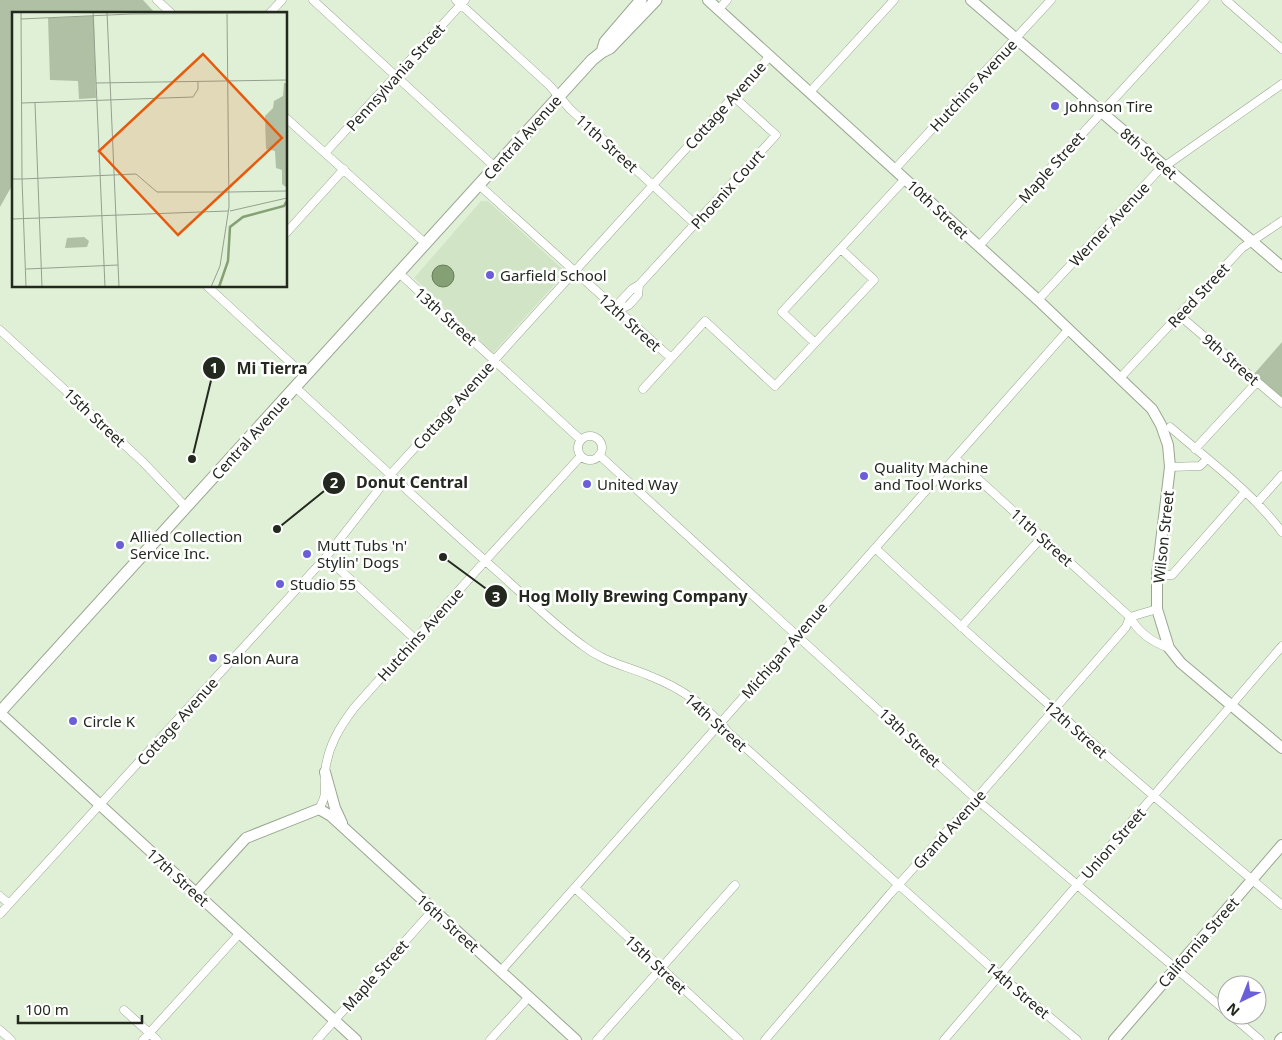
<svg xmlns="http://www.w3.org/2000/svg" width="1282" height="1040" font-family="'Noto Sans',sans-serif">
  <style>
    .built { fill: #d1e5c6 }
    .green { fill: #afc0a5 }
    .water { fill: #86a075; stroke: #687c5b }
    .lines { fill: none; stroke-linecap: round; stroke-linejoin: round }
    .street-casing { stroke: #98a68f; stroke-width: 9 }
    .secondary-casing { stroke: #98a68f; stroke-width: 12 }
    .primary-casing { stroke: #98a68f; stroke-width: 13 }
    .street { stroke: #fff; stroke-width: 8 }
    .secondary { stroke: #fff; stroke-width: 10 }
    .primary { stroke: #fff; stroke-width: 11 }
    .poi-dot { fill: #6b5fd9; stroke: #fff; stroke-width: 2 }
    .labels { text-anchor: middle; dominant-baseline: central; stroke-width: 5; stroke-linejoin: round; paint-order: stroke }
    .street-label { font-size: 15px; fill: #23291f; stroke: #fff }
    .poi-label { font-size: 15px; fill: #23291f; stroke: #fff; text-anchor: start }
    .inset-river { fill: none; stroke: #86a075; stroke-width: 2.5 }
    .inset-road { fill: none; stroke: #94a08d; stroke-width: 1 }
    .view { fill: #e8590c; fill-opacity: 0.15; stroke: #e8590c; stroke-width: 2.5 }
    .inset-edge { fill: none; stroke: #23291f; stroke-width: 2.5 }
    .leader { fill: none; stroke: #23291f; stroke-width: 2 }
    .callout-dot { fill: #23291f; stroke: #fff; stroke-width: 2 }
    .mark-label { font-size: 15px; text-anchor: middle; font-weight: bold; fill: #fff }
    .callout-label { font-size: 16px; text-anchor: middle; font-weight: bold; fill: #23291f; stroke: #fff; stroke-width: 5; stroke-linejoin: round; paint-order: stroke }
  </style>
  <rect width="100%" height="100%" fill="#e0f0d6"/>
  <path class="built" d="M481,201H488L566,272L493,353L414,278Z"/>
  <path class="green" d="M0,0H143L156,14H14V182L0,207Z
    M1282,342V398L1254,374Z"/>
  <path class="water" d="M432 276a11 11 0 1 1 22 0a11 11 0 1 1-22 0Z"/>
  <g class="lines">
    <defs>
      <path id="street" d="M157,0L172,14
        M313,0L495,167
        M456,0L549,85L570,109L695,224
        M1226,0L1282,49
        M718,10L727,0
        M269,14L282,0
        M810,92L894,0
        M286,118L426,244
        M325,153L465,0
        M895,169L1051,0
        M479,185L671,358
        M286,233L344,169
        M979,246L1205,0
        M841,249L874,280L815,343L782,312L905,179
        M399,273L581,440
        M639,285L776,135L733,96
        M207,286L305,376
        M1038,300L1158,171L1282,84
        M614,308L632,289L639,285L638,295L629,305L617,311
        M1179,315L1282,403
        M0,330L143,462L186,507
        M1120,378L1242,248L1282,221
        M295,387C363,449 430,512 499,573C526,597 553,624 582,645C605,663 624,665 650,676C681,688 708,707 729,733L995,971L1077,1040
        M643,389L705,321L775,386L815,343
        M1170,427C1207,459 1253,493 1282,532
        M578 448a12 12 0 1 1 24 0a12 12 0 1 1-24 0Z
        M1195,449L1257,382
        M599,455L976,799L1227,1012
        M955,458L1130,617L1157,609
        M1170,467L1200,466L1207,459
        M1257,503L1282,475
        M875,548C1007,670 1144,789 1282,905
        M326,557L415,639
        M1157,575H1172L1245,492
        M1130,617C1138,632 1152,642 1169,648
        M961,627L1042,537
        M319,809C329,791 323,790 325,772C328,746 339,728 354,708L485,561L581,456
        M575,888L739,1040
        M0,896L9,904
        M0,914L326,557L390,475L770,56
        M501,971L1069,329
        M124,1010L157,1040
        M1231,1015L1260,1040
        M0,1030L11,1040
        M143,1040L240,933
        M317,1040L433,910
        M490,1040L529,997
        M597,1040L735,885
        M765,1040L890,894L976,799L1126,627L1130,617
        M944,1040L1282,646"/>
      <path id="secondary" d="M708,0L1038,300L1152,409L1161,425L1168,445L1170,467L1157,575V609L1169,648L1181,663L1282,748
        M971,0L1282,267
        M0,713L356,1040
        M325,772L335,808L342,823
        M196,893L246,838L319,809L331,816L576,1040
        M1114,1040L1282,845
        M1280,1040L1282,1038"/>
      <path id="primary" d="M602,52L605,42L641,0
        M0,712L592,60L602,52L610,48L656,0"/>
    </defs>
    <use href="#street" class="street-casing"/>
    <use href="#secondary" class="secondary-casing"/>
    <use href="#primary" class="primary-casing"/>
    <use href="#street" class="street"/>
    <use href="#secondary" class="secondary"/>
    <use href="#primary" class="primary"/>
  </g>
  <g class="poi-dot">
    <circle cx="1055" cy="106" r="5"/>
    <circle cx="490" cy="275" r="5"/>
    <circle cx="864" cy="476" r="5"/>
    <circle cx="587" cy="484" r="5"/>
    <circle cx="120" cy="545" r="5"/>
    <circle cx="307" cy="554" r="5"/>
    <circle cx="280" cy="584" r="5"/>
    <circle cx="213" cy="658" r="5"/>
    <circle cx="73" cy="721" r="5"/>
  </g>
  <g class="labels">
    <g class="street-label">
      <text transform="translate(395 77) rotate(-48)">Pennsylvania Street</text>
      <text transform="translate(973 85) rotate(-47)">Hutchins Avenue</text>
      <text transform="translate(725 105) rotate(-48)">Cottage Avenue</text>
      <text transform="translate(522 137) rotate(-48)">Central Avenue</text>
      <text transform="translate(607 143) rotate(42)">11th Street</text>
      <text transform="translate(1149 153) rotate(41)">8th Street</text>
      <text transform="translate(1051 167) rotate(-48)">Maple Street</text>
      <text transform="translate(727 189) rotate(-48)">Phoenix Court</text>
      <text transform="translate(938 209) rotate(43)">10th Street</text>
      <text transform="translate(1109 224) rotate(-47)">Werner Avenue</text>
      <text transform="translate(1198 295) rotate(-47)">Reed Street</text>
      <text transform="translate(446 316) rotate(42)">13th Street</text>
      <text transform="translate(630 322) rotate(42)">12th Street</text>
      <text transform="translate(1231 359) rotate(41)">9th Street</text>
      <text transform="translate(453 405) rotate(-48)">Cottage Avenue</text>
      <text transform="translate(95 417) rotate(43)">15th Street</text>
      <text transform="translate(250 437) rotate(-48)">Central Avenue</text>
      <text transform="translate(1042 537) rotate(42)">11th Street</text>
      <text transform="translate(1163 537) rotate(-84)">Wilson Street</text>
      <text transform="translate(420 634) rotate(-48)">Hutchins Avenue</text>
      <text transform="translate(784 650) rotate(-49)">Michigan Avenue</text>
      <text transform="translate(177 721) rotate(-48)">Cottage Avenue</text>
      <text transform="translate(716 722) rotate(42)">14th Street</text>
      <text transform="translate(1076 729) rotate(41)">12th Street</text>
      <text transform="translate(910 737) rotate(43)">13th Street</text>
      <text transform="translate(949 829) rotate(-48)">Grand Avenue</text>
      <text transform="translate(1113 843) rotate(-49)">Union Street</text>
      <text transform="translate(178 877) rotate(42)">17th Street</text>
      <text transform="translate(448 923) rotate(42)">16th Street</text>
      <text transform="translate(1198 942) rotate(-49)">California Street</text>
      <text transform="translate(656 964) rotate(43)">15th Street</text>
      <text transform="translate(375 975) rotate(-48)">Maple Street</text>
      <text transform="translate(1018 990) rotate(40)">14th Street</text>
    </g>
    <g class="poi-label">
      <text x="1065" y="106">Johnson Tire</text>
      <text x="500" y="275">Garfield School</text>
      <text x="874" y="467">Quality Machine<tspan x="874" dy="17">and Tool Works</tspan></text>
      <text x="597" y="484">United Way</text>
      <text x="130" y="536">Allied Collection<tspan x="130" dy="17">Service Inc.</tspan></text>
      <text x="317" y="545">Mutt Tubs 'n'<tspan x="317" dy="17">Stylin' Dogs</tspan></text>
      <text x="290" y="584">Studio 55</text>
      <text x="223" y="658">Salon Aura</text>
      <text x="83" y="721">Circle K</text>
    </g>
  </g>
  <g transform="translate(12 12)">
    <rect width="275" height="275" fill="#e0f0d6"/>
    <path d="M82,4L84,86L67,87L66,69L38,68L36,6ZM272,71H275V176L270,172V158L264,156L263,139L254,137L253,104L261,96L262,89L271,84ZM72,225L77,229L75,235L53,236L55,226Z" fill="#afc0a5"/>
    <path class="inset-river" d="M207,275L216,249L218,215L231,205L272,194L275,189"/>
    <path class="inset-road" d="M81,0L93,275M95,0L107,275M275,0V68M9,7L119,2L275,1M84,71L275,68M10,91L181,85L186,77V69M23,91L30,275M0,167H10L9,0M218,180L275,179M218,199L275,186M0,207L216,199M14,257L106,253M14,275L10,167L124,162L145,180H218M199,275L208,254L217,195L215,0"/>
    <path class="view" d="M191,42L270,126L166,223L87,139Z"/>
    <rect width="275" height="275" class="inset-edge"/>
  </g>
  <path class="leader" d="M192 459L214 368M277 529L334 483M443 557L496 596"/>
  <g class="callout-dot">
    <circle cx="192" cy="459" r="5"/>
    <circle cx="277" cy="529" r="5"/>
    <circle cx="443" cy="557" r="5"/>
    <circle cx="214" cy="368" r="12"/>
    <circle cx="334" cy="483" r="12"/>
    <circle cx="496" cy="596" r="12"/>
  </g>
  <g class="mark-label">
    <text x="214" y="373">1</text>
    <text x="334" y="488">2</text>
    <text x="496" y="602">3</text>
  </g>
  <g class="callout-label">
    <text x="272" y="374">Mi Tierra</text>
    <text x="412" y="488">Donut Central</text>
    <text x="633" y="602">Hog Molly Brewing Company</text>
  </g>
  <g transform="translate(1242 1000) rotate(223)"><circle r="24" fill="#ffffff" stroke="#a7a9a5"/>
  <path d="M0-4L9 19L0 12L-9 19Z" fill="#6b5fd9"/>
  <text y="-8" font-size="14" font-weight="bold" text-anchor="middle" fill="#23291f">N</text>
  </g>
  <path d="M18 1015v8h124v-8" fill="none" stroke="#23291f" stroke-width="2.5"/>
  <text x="25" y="1015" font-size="15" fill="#23291f" stroke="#ffffff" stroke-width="4" paint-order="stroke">100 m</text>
</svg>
